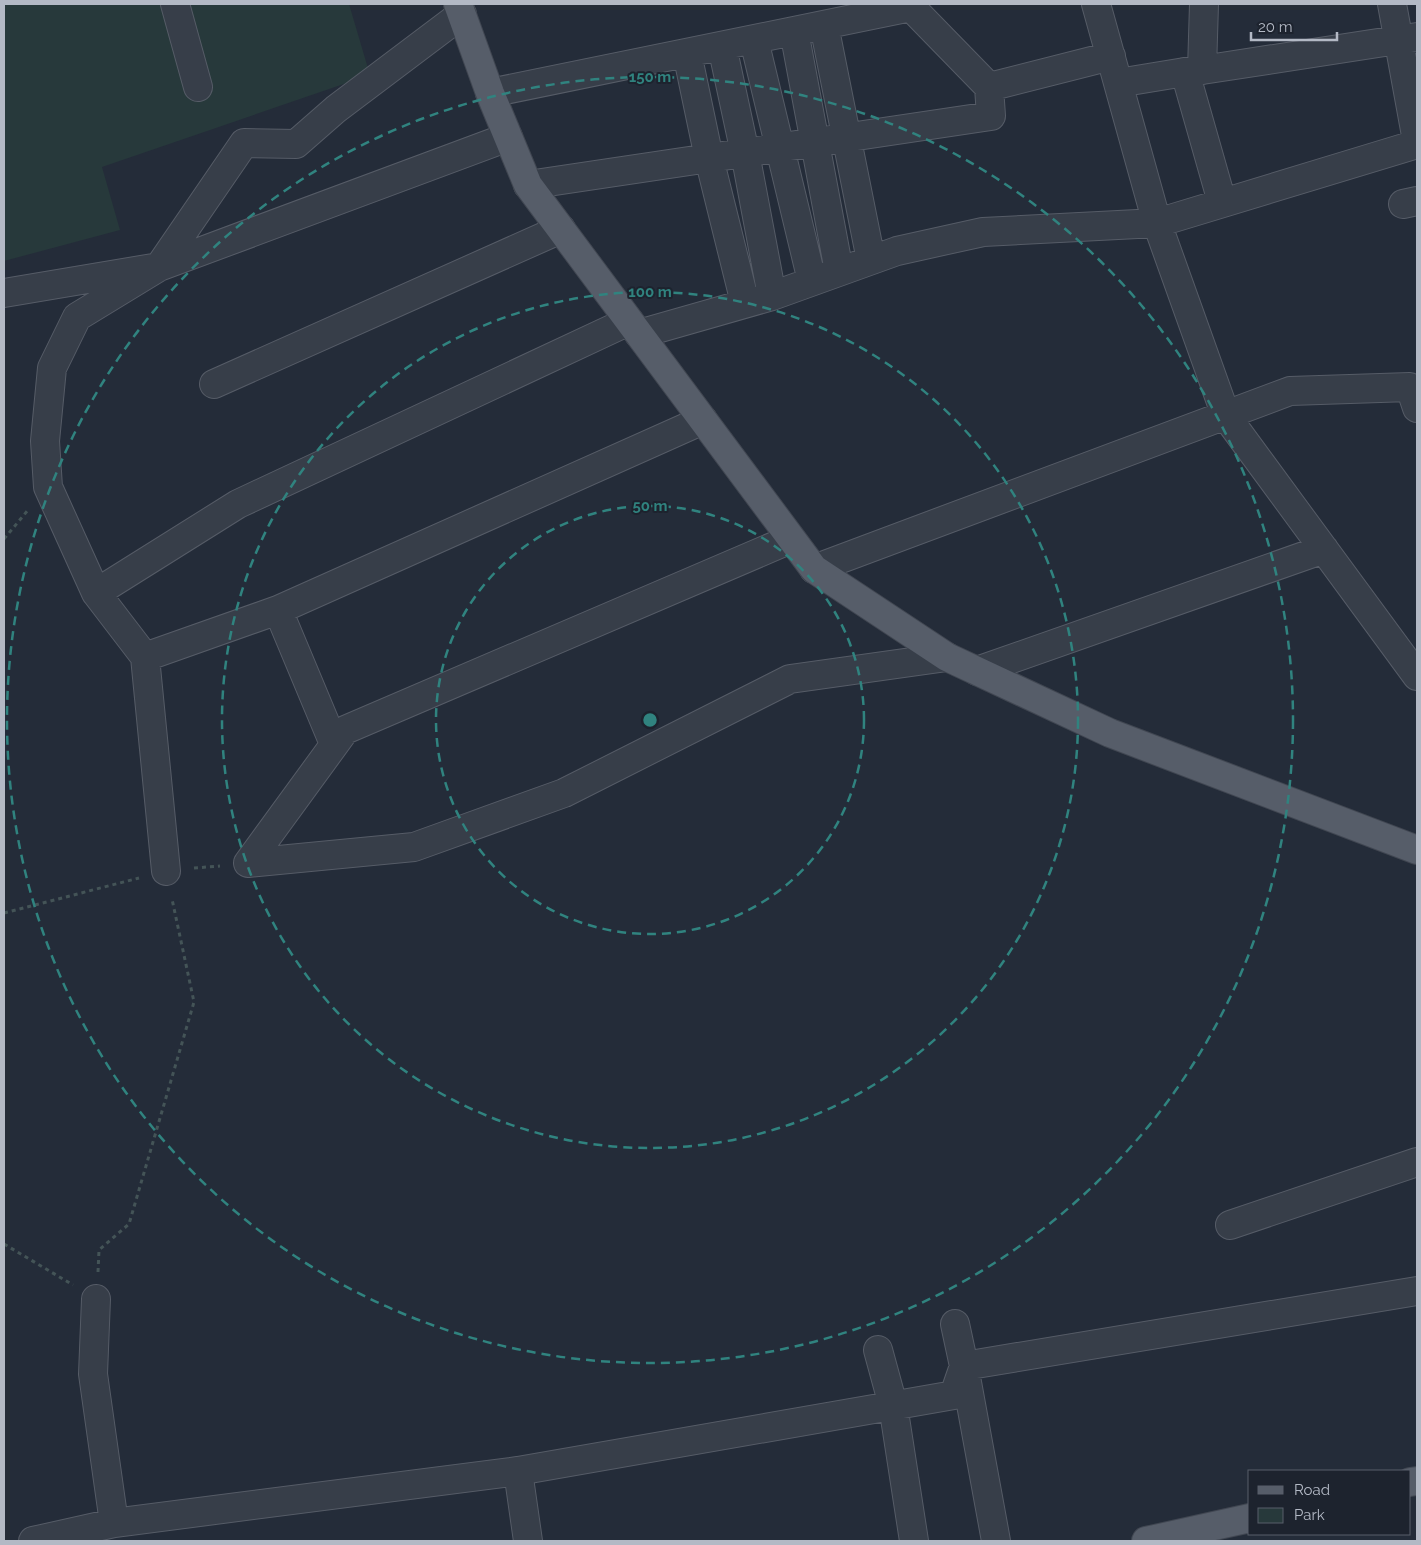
<svg xmlns="http://www.w3.org/2000/svg" width="1421" height="1545" font-family="Raleway,sans-serif">
  <style>
    .green { fill: #27393b }
    .lines { fill: none; stroke-linecap: round; stroke-linejoin: round }
    .minor-casing { stroke: #565c67; stroke-width: 30 }
    .major-casing { stroke: #414752; stroke-width: 30 }
    .path { stroke: #445457; stroke-width: 3; stroke-dasharray: 4 4; stroke-linecap: butt }
    .minor { stroke: #373e49; stroke-width: 28 }
    .major { stroke: #565d69; stroke-width: 28 }
    .ring { fill: none; stroke: #30837f; stroke-width: 2.5; stroke-dasharray: 9 6 }
    .centre { fill: #30837f; stroke: #1d232e; stroke-width: 2.5 }
    .ring-label { font-size: 15px; text-anchor: middle; font-weight: bold; fill: #30837f; stroke: #1d232e; stroke-width: 4; stroke-linejoin: round; paint-order: stroke }
  </style>
  <rect width="100%" height="100%" fill="#242c39"/>
  <path class="green" d="M4,4H349L370,75L102,167L120,230L4,261Z"/>
  <g class="lines">
    <defs>
      <path id="minor" d="M175,4L198,87
        M1096,4L1157,223L1226,416L1417,676
        M1204,4L1202,70L1185,72L1222,202
        M1392,4L1417,141
        M824,25L871,260
        M794,31L839,271
        M754,40L812,281
        M722,46L745,153L772,296
        M687,53L709,158L745,303
        M1202,70L1417,37
        M1118,83L1185,72
        M490,93L911,7L989,87
        M528,185L991,116L989,87L1111,56
        M1403,204L1417,201
        M4,293L159,267L244,143L296,144L336,109L462,14
        M639,334L772,296L897,251L983,232L1157,223L1417,144
        M214,384L561,229
        M814,569L1290,391L1410,387L1417,408
        M96,593L48,487L45,441L52,368L77,317L159,267L508,137
        M145,657L96,593L238,504L629,321
        M977,671L1324,549
        M334,744L278,610L703,420
        M248,863L414,847L564,793L790,679L947,657
        M248,863L345,730L791,539
        M166,871L145,657L278,610
        M1230,1225L1417,1162
        M96,1299L93,1374L114,1523L518,1471L528,1541
        M955,1324L964,1366L996,1541
        M878,1350L893,1405L914,1541
        M518,1471L954,1395L964,1366L1417,1291
        M33,1541L114,1523"/>
      <path id="major" d="M458,4L490,93L528,185L814,569L947,657L1110,733L1417,850
        M1410,1482L1417,1481
        M1146,1541L1250,1518"/>
    </defs>
    <use href="#minor" class="minor-casing"/>
    <use href="#major" class="major-casing"/>
    <path class="path" d="M4,539L28,510
      M194,868L220,866
      M4,913L139,878
      M4,1244L73,1285
      M98,1272L99,1250L129,1224L194,1002L172,899"/>
    <use href="#minor" class="minor"/>
    <use href="#major" class="major"/>
  </g>
  <g class="ring">
    <circle cx="650" cy="720" r="214"/>
    <circle cx="650" cy="720" r="428"/>
    <circle cx="650" cy="720" r="643"/>
  </g>
  <circle cx="650" cy="720" r="8" class="centre"/>
  <g class="ring-label">
    <text x="650" y="82">150 m</text>
    <text x="650" y="297">100 m</text>
    <text x="650" y="511">50 m</text>
  </g>
  <rect width="1421" height="1545" fill="none" stroke="#b3b9c5" stroke-width="10"/>
  <rect x="1248" y="1470" width="162" height="65" fill="#1d232e" stroke="#595f6a"/>
  <rect x="1258" y="1486" width="25" height="8" fill="#565d69" stroke="#595f6a"/>
  <text x="1294" y="1495" font-size="15" fill="#b3b9c5">Road</text>
  <rect x="1258" y="1508" width="25" height="15" fill="#27393b" stroke="#595f6a"/>
  <text x="1294" y="1520" font-size="15" fill="#b3b9c5">Park</text>
  <path d="M1251 32v8h86v-8" fill="none" stroke="#b3b9c5" stroke-width="2.5"/>
  <text x="1258" y="32" font-size="15" fill="#b3b9c5" stroke="#1d232e" stroke-width="4" paint-order="stroke">20 m</text>
</svg>
